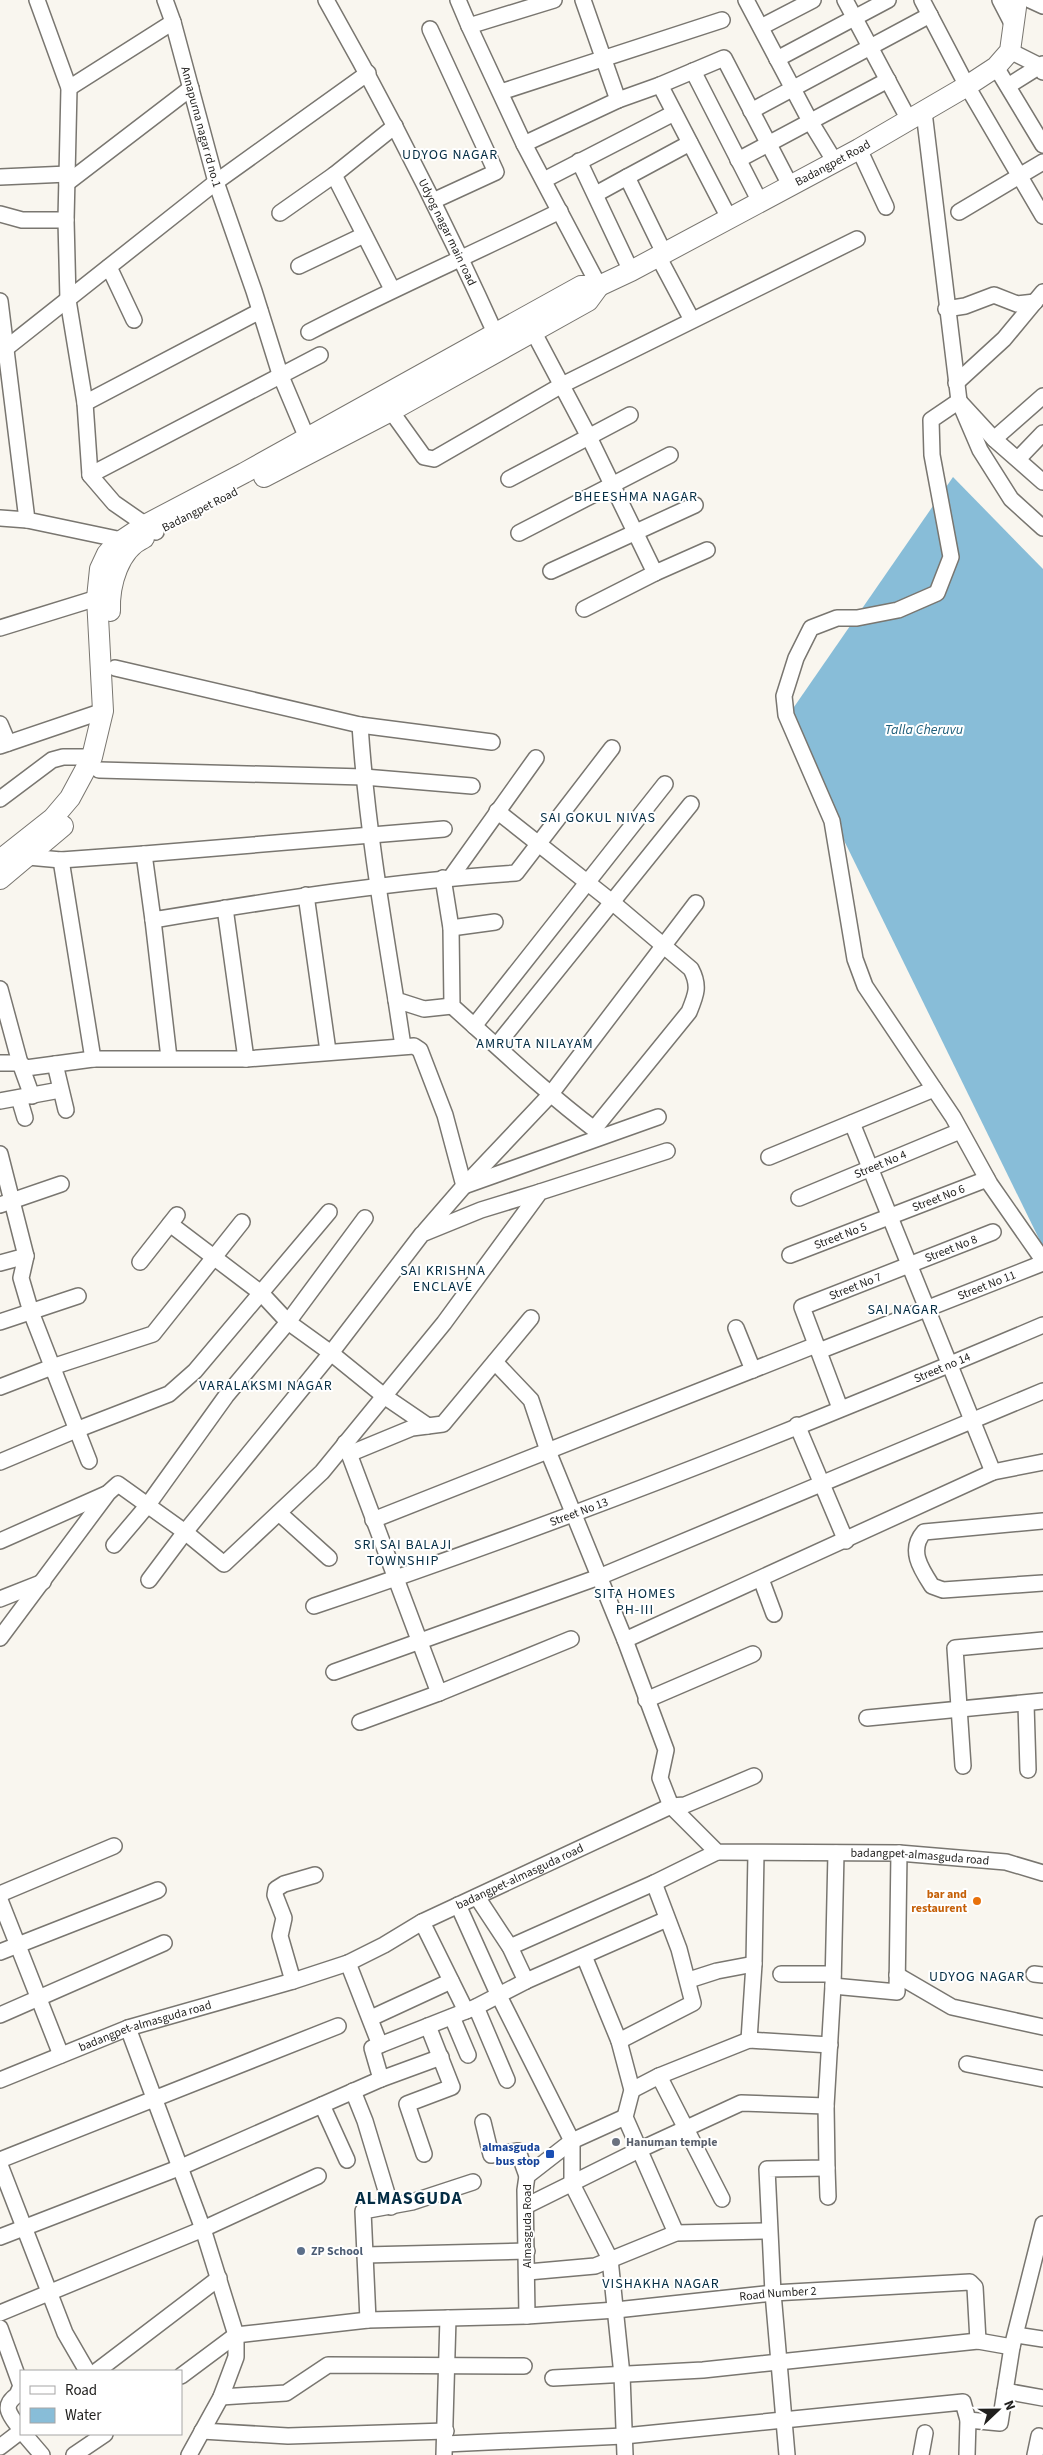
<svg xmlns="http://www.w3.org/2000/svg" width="1043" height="2455" font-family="'Source Sans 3',sans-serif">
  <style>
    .water { fill: #88bdd8 }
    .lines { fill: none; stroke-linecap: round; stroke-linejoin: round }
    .minor-casing { stroke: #797670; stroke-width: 18 }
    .major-casing { stroke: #797670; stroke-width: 22 }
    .minor { stroke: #fff; stroke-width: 15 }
    .major { stroke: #fff; stroke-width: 20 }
    .food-dot { fill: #e8710a; stroke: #fff; stroke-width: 2 }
    .worship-dot { fill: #6b7280; stroke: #fff; stroke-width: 2 }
    .transit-dot { fill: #1a4fb4; stroke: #fff; stroke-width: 2 }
    .service-dot { fill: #5c6f8a; stroke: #fff; stroke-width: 2 }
    .labels { text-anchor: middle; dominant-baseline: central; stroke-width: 4; stroke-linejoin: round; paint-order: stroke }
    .street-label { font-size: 12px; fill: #201f1d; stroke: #fff }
    .food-label { font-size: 12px; font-weight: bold; fill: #c56008; stroke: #fff; text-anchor: end }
    .worship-label { font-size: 12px; font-weight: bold; fill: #5b616d; stroke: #fff; text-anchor: start }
    .transit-label { font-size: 12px; font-weight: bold; fill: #164399; stroke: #fff; text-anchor: end }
    .service-label { font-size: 12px; font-weight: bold; fill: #4e5e75; stroke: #fff; text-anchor: start }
    .neighbourhood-label { font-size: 14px; letter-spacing: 1px; fill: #042d44; stroke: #fff }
    .water-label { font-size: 14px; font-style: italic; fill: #1f5f7b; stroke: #fff }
    .district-label { font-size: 18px; font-weight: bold; letter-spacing: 1px; fill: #042d44; stroke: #fff }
  </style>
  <rect width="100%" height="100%" fill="#f9f6ef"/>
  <path class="water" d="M953,477L1043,569V1247L785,720Z"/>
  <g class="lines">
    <defs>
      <g id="minor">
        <path id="s1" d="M165,0L173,22L216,182L254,291L280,374L307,438"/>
        <path id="s2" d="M326,0C388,109 444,220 496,335"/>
        <path d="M458,0L469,26L554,0"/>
        <path d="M583,0L618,100L660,85L729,218"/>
        <path d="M746,0L810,121L835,162"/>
        <path d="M845,0L909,120"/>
        <path d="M922,0L967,86L1043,216"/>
        <path d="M1000,0L1014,27"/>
        <path d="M1030,0L1043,6"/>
        <path d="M469,26L524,144L599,286"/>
        <path d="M761,27L813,0"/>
        <path d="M430,29L496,172L433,201"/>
        <path d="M1010,51L1040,66L1043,72"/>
        <path d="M777,59L888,0"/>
        <path d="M996,67L1043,145"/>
        <path d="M693,71L760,202"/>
        <path d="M660,85L724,58L790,185"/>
        <path d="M1008,86L1043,64"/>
        <path d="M69,88L173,22"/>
        <path d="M501,92L722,20"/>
        <path d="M751,111L930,15"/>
        <path d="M924,112L959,401L980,450L1011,499L1043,528"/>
        <path d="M524,144L618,100"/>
        <path d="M859,149L886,207"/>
        <path d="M738,160L888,80"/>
        <path d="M579,161L631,271"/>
        <path d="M0,177L68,174"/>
        <path d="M627,177L690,143"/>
        <path d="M544,180L674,113"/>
        <path d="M67,183L191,88"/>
        <path d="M596,194L627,177L664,253"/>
        <path d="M959,212L1043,162"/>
        <path d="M280,213L334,175"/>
        <path d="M0,214L22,220H66L69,88L37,0"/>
        <path d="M66,220L68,300L85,403L90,475L114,503L156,532"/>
        <path d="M658,256L692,320"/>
        <path d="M299,266L364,235"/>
        <path d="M109,267L134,320"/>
        <path d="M392,289L334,175L395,126"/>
        <path d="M0,301L27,520L122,540L127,544"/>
        <path d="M946,309L965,306L994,295L1017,304L1035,302"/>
        <path d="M533,331L588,435L655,573L707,550"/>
        <path d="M309,332C392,289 477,252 560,211"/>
        <path d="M0,353L216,182L368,73"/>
        <path d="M956,383L1004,339L1043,292"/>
        <path d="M85,403L260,311"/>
        <path d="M391,411L424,457L434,459L562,385L857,239"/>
        <path d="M994,439L1043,396"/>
        <path d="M1018,459L1043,433"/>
        <path d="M90,475L320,355"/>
        <path d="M509,479L630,415"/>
        <path d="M1043,482L994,439L959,401L931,420L932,455L951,557L937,593L898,610L857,618H837L811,628L796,658L784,696L786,715L832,821L855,959L865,986L953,1117L990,1184L1043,1260"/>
        <path d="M0,518L27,520"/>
        <path d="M519,533L670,455"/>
        <path d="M551,571L695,505"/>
        <path d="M584,609L655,573"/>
        <path d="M0,628L97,598H107"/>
        <path d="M115,668L360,725L492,742"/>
        <path d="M0,724L8,743"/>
        <path d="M360,725C366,817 381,908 396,1000L424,1009L452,1006"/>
        <path d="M0,746L103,711"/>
        <path d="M99,770L364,777L472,786"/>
        <path d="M0,799L52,760L63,757H92"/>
        <path d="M144,854L153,920C274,900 394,881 516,873L612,748"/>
        <path d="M28,857L61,860L144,854L444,829"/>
        <path d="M61,860L93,1059"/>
        <path d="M451,877L536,758"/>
        <path d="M443,878L451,928L452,1006C499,1048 544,1091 594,1129L689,1012C696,995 700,986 691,969L612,902L497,811"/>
        <path d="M306,895L328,1051"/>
        <path d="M225,908L246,1059"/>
        <path d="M153,920L169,1058"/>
        <path d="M451,928L495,922"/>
        <path d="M0,989L20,1063L32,1096"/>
        <path d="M396,1000L403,1046"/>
        <path d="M474,1026L665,784"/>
        <path d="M497,1045L691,804"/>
        <path d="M0,1063H20L26,1068L93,1059H246L414,1046L420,1050L445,1115L464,1186L658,1117"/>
        <path d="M55,1064L66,1110"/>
        <path d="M19,1098L25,1118"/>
        <path d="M0,1101L60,1090"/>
        <path d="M852,1123L993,1472"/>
        <path d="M0,1154L26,1256L21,1278L31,1312L89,1461"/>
        <path d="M769,1157L934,1089"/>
        <path id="s3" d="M799,1198L960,1131"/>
        <path d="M0,1205L61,1184"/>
        <path d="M170,1224L261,1293L288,1322L331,1353L384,1396L428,1426"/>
        <path d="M425,1231L464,1186L550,1095L696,903"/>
        <path id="s4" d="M790,1255L987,1179"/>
        <path d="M140,1262L177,1215"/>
        <path d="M0,1263L26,1256"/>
        <path d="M0,1322L78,1296"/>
        <path d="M736,1328L753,1370"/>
        <path id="s5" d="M819,1351L1043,1263"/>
        <path d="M495,1362L531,1400L548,1451L625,1640L666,1750L660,1778L671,1806L685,1805L754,1776"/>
        <path d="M0,1387L52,1367L153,1334L242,1222"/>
        <path id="s6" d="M840,1408L802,1307L993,1232"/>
        <path d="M797,1425L846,1541"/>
        <path d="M345,1443L439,1693L571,1639"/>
        <path d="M349,1454L412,1428L443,1424L531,1318"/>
        <path d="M0,1462L76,1430L169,1394L195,1371L329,1212"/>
        <path d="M279,1513L329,1558"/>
        <path d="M373,1520L816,1345"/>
        <path d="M1043,1521L924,1532C908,1550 921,1569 932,1586L943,1590L1043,1583"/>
        <path d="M0,1541L106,1494"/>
        <path d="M114,1545L147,1506L226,1396L288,1322L365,1218"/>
        <path d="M761,1579L774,1614"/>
        <path d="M149,1580L185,1532L331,1353L422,1234L481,1210L540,1192"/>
        <path d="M0,1599L43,1582"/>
        <path id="s7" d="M314,1606C561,1523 804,1427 1043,1325"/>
        <path d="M0,1638L108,1493L118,1484L185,1532L224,1564L322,1472L444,1323L540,1192L667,1151"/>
        <path d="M625,1640L993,1472L1043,1462"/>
        <path d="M334,1672L599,1577L1043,1391"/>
        <path d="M646,1700L753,1654"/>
        <path d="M1026,1704L1028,1770"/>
        <path d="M867,1718L1043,1701"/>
        <path d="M360,1722L439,1693"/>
        <path d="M963,1766L955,1648L1043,1640"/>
        <path d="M0,1894L114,1846"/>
        <path d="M477,1897L510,1947L526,1981"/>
        <path d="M0,1900L61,2055"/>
        <path d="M458,1905L499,1996L572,2141V2184L610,2259L622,2375L625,2455"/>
        <path d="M422,1922L466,2011"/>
        <path d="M510,1947L654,1883L717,1852"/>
        <path d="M0,1952L158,1890"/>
        <path d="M584,1956L619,2041L632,2090L625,2117L676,2233"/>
        <path d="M348,1963L380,2045L476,2007L526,1981L667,1919"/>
        <path d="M781,1974H833"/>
        <path d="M1034,1974L1043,1975"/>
        <path d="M897,1975L952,2007L1043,2027"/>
        <path d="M689,1980L717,1971L754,1964"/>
        <path d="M293,1981L280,1936L284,1918L275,1895L276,1889L284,1884L315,1875"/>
        <path d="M833,1986L897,1992L899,1853"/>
        <path d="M476,2007L507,2080"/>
        <path d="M0,2015L164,1943"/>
        <path d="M452,2017L468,2055"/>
        <path d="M371,2018L451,1981"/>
        <path d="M128,2028L203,2229L236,2335V2357L221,2397L189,2455"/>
        <path d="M749,2040L754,1964L756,1853"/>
        <path d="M619,2041L693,2003L679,1949L654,1883"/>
        <path d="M380,2045L372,2048L381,2079"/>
        <path d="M967,2064L1043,2079"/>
        <path d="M659,2076L722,2199"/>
        <path id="s8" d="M0,2080L128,2028L293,1981L348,1963L384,1945L422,1922L671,1806L717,1852L899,1853L1006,1862L1043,1873"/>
        <path d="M632,2090L659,2076L749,2040L830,2045"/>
        <path d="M353,2091L365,2121L391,2207"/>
        <path d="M322,2105L347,2160"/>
        <path d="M483,2122L491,2155L518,2151L527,2176"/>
        <path d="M424,2154L407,2104L452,2087L428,2026"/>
        <path d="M0,2160L338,2026"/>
        <path d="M0,2165L65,2333L87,2371"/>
        <path d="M827,2168L828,2197"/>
        <path d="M526,2206L639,2150L741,2103L826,2106"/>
        <path d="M0,2237L181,2167L381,2079L441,2057"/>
        <path d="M365,2255L527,2251"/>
        <path d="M528,2272L595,2266L676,2233L769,2231"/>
        <path d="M0,2313L203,2229L318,2176"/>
        <path id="s9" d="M527,2316L616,2310L773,2293L970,2282L975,2287L978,2341"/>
        <path d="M368,2320L363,2211L412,2202L473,2182"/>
        <path d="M0,2328L21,2386L17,2395C0,2407 11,2416 21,2430"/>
        <path d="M1016,2335L1043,2339"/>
        <path d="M97,2371L219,2278"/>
        <path d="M181,2376L236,2335L368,2320L527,2316L525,2190L527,2176L572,2141L625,2117"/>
        <path d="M553,2378L703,2370L978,2341L1012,2347"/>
        <path d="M1005,2391L1043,2398"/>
        <path d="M221,2397L286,2393L328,2365L524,2366"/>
        <path d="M968,2420L1000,2423L1012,2347L1043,2224"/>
        <path d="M202,2431L288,2436L446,2431"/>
        <path d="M24,2434L42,2455"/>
        <path d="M445,2444L624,2436L963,2402L968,2420L967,2455"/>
        <path d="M0,2447L21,2431"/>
        <path d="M74,2455L105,2434"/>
        <path d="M444,2455L448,2318"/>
        <path d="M787,2455L773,2293L767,2169L827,2168L826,2106L833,1986L836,1853"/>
        <path d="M921,2455L925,2433"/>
        <path d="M1035,2455L1039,2436"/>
      </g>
      <g id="major">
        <path d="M264,477L391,411L588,301L599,286"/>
        <path d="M110,611C109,584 119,549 144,538"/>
        <path id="s10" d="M0,860L53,818L70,798L92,757L103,711L97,598L100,569L107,554L115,545L145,525L244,473L581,286H599L631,271L859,149L967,86L996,67L1010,51L1017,0"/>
        <path d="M0,879L63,826"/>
      </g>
    </defs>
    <use href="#minor" class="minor-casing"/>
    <use href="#major" class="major-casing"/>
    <use href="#minor" class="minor"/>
    <use href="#major" class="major"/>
  </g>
  <circle class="food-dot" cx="977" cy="1901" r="5"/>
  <circle class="worship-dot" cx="616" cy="2142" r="5"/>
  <rect class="transit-dot" x="545" y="2149" width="10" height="10" rx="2.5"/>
  <circle class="service-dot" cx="301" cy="2251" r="5"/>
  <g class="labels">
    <g class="street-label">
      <text stroke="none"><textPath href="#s1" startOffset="132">Annapurna nagar rd no.1</textPath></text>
      <text stroke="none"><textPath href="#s10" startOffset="1174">Badangpet Road</textPath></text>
      <text stroke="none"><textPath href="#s2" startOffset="262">Udyog nagar main road</textPath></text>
      <text transform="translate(200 510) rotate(-27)">Badangpet Road</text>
      <text stroke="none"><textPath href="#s3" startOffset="88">Street No 4</textPath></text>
      <text stroke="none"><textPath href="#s4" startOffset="159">Street No 6</textPath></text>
      <text stroke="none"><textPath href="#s4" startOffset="54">Street No 5</textPath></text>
      <text stroke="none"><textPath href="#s6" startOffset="268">Street No 8</textPath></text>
      <text stroke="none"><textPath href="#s5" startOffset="180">Street No 11</textPath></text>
      <text stroke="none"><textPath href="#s6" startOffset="165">Street No 7</textPath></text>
      <text stroke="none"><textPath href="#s7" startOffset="672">Street no 14</textPath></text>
      <text stroke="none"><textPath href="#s7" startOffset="281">Street No 13</textPath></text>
      <text stroke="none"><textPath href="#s8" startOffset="995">badangpet-almasguda road</textPath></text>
      <text stroke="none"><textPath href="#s8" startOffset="560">badangpet-almasguda road</textPath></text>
      <text stroke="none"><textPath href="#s8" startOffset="155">badangpet-almasguda road</textPath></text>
      <text transform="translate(527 2226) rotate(-90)">Almasguda Road</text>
      <text stroke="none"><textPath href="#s9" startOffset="252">Road Number 2</textPath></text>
    </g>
    <g class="food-label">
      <text x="967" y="1894">bar and<tspan x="967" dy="14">restaurent</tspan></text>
    </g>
    <g class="worship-label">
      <text x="626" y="2142">Hanuman temple</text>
    </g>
    <g class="transit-label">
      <text x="540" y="2147">almasguda<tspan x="540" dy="14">bus stop</tspan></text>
    </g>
    <g class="service-label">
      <text x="311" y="2251">ZP School</text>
    </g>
    <g class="neighbourhood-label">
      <text x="450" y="155">UDYOG NAGAR</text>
      <text x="636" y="497">BHEESHMA NAGAR</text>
      <text x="598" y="818">SAI GOKUL NIVAS</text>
      <text x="535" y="1044">AMRUTA NILAYAM</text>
      <text x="443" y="1271">SAI KRISHNA<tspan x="443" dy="16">ENCLAVE</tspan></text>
      <text x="903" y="1310">SAI NAGAR</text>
      <text x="266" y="1386">VARALAKSMI NAGAR</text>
      <text x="403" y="1545">SRI SAI BALAJI<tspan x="403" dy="16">TOWNSHIP</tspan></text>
      <text x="635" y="1594">SITA HOMES<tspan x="635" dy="16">PH-III</tspan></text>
      <text x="977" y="1977">UDYOG NAGAR</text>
      <text x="661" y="2284">VISHAKHA NAGAR</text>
    </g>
    <g class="water-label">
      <text x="924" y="730">Talla Cheruvu</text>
    </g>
    <g class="district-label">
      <text x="409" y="2198">ALMASGUDA</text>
    </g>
  </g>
  <rect x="20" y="2370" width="162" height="65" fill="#ffffff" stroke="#a6a5a5"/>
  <rect x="30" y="2386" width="25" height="8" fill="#ffffff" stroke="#a6a5a5"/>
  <text x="65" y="2395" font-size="15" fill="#201f1d">Road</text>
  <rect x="30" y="2408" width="25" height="15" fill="#88bdd8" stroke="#a6a5a5"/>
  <text x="65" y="2420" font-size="15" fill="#201f1d">Water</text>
  <g transform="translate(998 2410) rotate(68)" stroke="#ffffff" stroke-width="4" paint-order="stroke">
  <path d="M0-4L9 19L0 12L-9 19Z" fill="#201f1d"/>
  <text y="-8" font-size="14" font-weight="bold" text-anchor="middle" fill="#201f1d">N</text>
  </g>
</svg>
